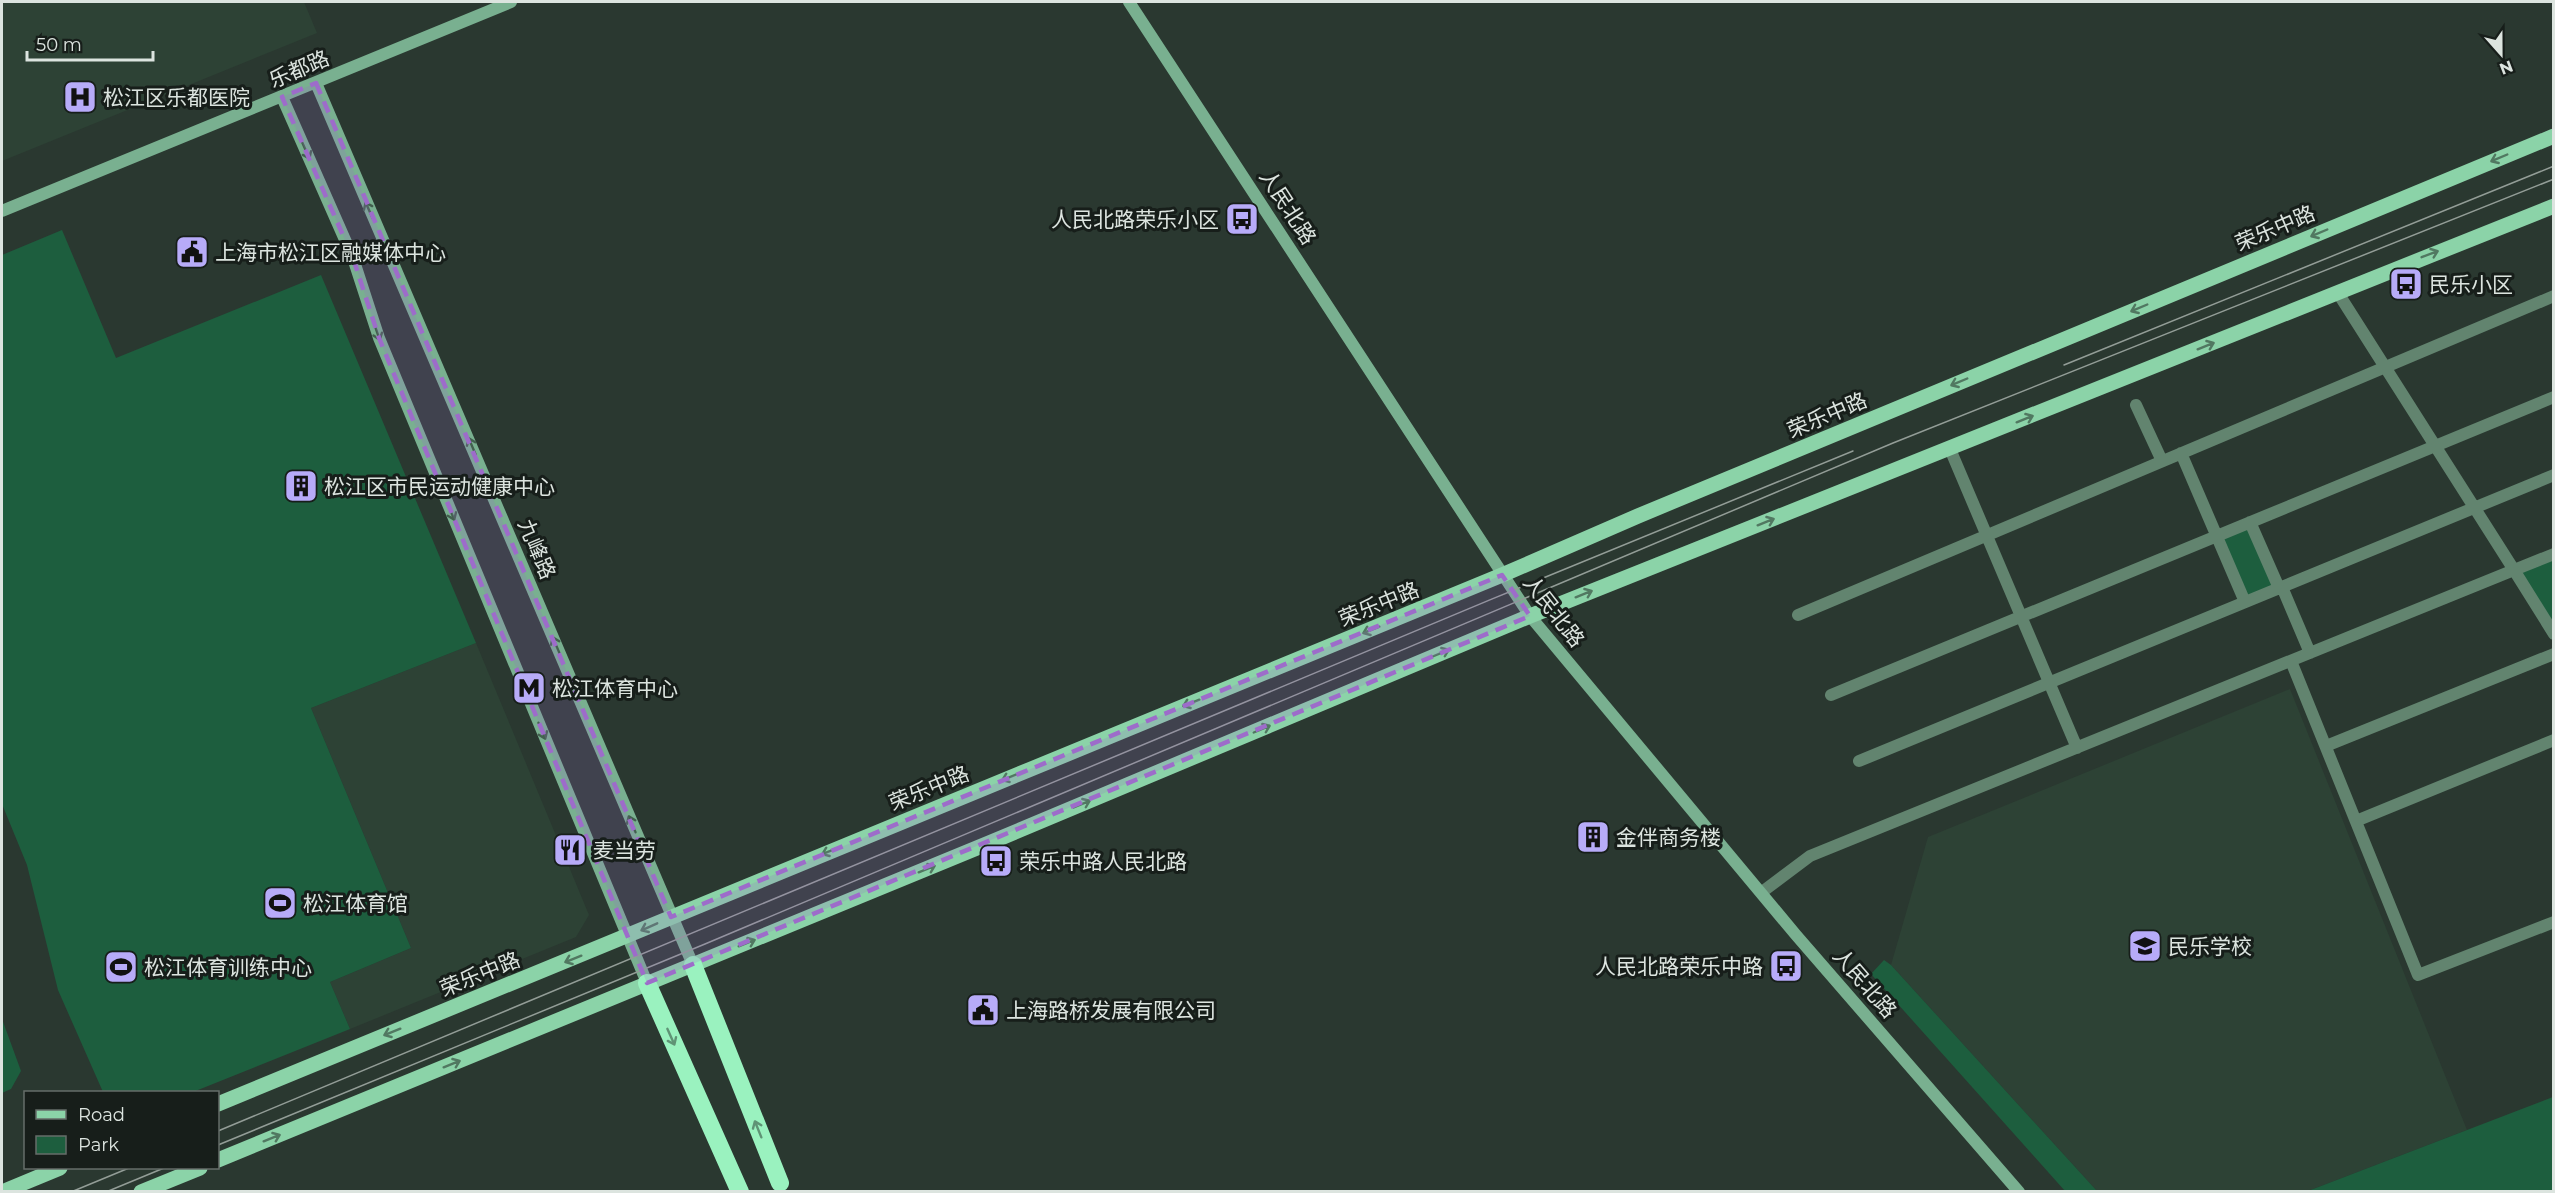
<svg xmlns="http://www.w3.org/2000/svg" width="2555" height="1193" font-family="Montserrat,'Noto Sans SC',sans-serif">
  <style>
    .built { fill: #2d4235 }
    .green { fill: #1d5e3e }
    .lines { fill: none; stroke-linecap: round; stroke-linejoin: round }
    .street { stroke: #62846f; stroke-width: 12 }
    .secondary { stroke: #79b090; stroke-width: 12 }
    .primary { stroke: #8bd3a8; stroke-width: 15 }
    .highway { stroke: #9af2bf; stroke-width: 18 }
    .tram { stroke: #939d97; stroke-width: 1.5 }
    .oneway { stroke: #43604f }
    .oneway2 { stroke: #517861 }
    .oneway3 { stroke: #5f9375 }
    .marked { fill: #9d6cca; fill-opacity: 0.2; stroke: #9d6cca; stroke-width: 4.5; stroke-dasharray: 12 8; stroke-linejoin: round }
    .labels { text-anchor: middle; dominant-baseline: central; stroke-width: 6; stroke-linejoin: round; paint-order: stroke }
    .street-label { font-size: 21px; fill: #dce4df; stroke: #171e1a }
    .poi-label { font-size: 21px; fill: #dce4df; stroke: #171e1a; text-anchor: start }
  </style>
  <rect width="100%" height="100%" fill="#2a3830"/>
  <path class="built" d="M2,2H304L317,33L2,161Z
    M476,643L589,915L576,937L350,1029L330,982L411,948L311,708Z
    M2290,689L2467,1130L2308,1191H2097L1891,965L1928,837Z"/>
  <path class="green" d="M62,230L116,358L321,275L476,643L311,708L411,948L330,982L350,1029L193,1092H103L58,990L27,865L2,804V255Z
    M2250,522L2279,588L2245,602L2217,536Z
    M2553,554V634L2514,570Z
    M1884,960L1891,965L2097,1191H2065L1871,974Z
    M2,1019L21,1071L11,1089L2,1093Z
    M2553,1097V1191H2308Z"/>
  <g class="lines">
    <path class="street" d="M2338,293L2514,570L2554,554
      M2136,405L2162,461
      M1950,449L2077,748
      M2181,453L2245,602
      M2250,522L2279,588
      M2282,587L2310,653
      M1798,615L2554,296
      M2291,661L2418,975L2554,922
      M1831,695L2554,397
      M2326,746L2554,654
      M1859,761L2554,475
      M2356,821L2554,740
      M1762,892L1810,856L2514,570L2554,634"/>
    <path class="secondary" d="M1129,2L1530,616L1796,935L2019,1192
      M316,83L693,965
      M282,97L353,258L379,338L647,983
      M2,211L511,2"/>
    <path class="primary" d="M218,1104L1502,575L1638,516L2554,136
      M218,1160L989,843L1530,616L2554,206
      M2,1192L60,1168
      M141,1192L200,1168"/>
    <path class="highway" d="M693,965L780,1183
      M647,983L740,1192"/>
    <path class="tram" d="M2064,365L2554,166
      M218,1131C763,905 1306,673 1853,451
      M218,1145L705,944L1893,443L2554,179
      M71,1192L129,1168
      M106,1192L164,1168"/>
  </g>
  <defs><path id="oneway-shaft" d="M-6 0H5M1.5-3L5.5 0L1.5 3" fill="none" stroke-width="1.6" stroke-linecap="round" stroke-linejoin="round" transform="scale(1.5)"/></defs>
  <g class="oneway">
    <use href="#oneway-shaft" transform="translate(306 151) rotate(66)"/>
    <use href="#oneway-shaft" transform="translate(369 210) rotate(-114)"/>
    <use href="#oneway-shaft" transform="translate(377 332) rotate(71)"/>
    <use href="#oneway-shaft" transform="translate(472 446) rotate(-113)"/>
    <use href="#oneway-shaft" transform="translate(451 512) rotate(67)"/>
    <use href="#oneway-shaft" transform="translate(556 645) rotate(-113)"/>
    <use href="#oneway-shaft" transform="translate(542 731) rotate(67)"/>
    <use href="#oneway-shaft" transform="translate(632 824) rotate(-113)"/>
  </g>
  <g class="oneway2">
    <use href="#oneway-shaft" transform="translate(2499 158) rotate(157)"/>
    <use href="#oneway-shaft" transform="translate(2319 233) rotate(157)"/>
    <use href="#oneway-shaft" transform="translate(2430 254) rotate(-21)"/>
    <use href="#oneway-shaft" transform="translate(2139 308) rotate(157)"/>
    <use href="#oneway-shaft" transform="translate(2206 346) rotate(-22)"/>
    <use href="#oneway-shaft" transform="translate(1959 382) rotate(157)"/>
    <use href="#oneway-shaft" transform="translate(2025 419) rotate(-22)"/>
    <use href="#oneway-shaft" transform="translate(1766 522) rotate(-22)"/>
    <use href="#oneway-shaft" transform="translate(1584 594) rotate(-22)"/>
    <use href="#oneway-shaft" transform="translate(1371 630) rotate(158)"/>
    <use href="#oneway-shaft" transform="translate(1441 653) rotate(-23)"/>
    <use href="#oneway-shaft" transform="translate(1191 703) rotate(158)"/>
    <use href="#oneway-shaft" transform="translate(1262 729) rotate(-23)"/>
    <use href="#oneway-shaft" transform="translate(1010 777) rotate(158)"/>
    <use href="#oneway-shaft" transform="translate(1082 804) rotate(-23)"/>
    <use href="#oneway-shaft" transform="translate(830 851) rotate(158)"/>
    <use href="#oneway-shaft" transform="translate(927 869) rotate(-22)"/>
    <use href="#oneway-shaft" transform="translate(649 927) rotate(156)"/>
    <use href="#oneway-shaft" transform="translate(747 943) rotate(-22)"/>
    <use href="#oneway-shaft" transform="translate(573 959) rotate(158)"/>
    <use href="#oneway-shaft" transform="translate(392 1032) rotate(158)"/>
    <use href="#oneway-shaft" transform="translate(452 1064) rotate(-22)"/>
    <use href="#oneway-shaft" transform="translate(272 1138) rotate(-22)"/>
  </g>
  <g class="oneway3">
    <use href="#oneway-shaft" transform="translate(671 1037) rotate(66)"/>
    <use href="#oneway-shaft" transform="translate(758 1129) rotate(-112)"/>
  </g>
  <path class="marked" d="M316,83L671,917L1502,575L1530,616L647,983L379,338L353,258L282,97Z"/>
  <defs>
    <symbol id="hospital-square" viewBox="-11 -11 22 22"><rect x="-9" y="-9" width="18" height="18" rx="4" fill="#b7abf8" stroke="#171e1a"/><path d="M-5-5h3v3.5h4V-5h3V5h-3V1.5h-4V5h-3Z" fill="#111"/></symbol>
    <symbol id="bus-square" viewBox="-11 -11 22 22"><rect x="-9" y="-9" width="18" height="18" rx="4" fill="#b7abf8" stroke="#171e1a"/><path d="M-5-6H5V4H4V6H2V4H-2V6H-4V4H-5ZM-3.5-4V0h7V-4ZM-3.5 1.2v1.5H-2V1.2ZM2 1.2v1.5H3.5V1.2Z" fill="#111"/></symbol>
    <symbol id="civic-square" viewBox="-11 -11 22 22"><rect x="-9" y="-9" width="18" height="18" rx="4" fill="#b7abf8" stroke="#171e1a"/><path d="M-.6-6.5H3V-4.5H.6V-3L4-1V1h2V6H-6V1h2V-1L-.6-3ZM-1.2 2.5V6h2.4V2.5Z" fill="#111"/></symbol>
    <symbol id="building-square" viewBox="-11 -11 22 22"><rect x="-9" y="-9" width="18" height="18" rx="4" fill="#b7abf8" stroke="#171e1a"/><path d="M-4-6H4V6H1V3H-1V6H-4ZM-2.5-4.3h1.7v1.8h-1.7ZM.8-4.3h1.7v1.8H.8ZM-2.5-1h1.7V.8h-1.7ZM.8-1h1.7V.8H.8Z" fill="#111"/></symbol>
    <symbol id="metro-square" viewBox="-11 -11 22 22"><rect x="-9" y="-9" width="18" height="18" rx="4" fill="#b7abf8" stroke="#171e1a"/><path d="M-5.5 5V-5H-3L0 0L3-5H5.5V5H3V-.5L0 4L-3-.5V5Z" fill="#111"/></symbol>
    <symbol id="restaurant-square" viewBox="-11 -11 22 22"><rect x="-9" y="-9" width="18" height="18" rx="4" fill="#b7abf8" stroke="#171e1a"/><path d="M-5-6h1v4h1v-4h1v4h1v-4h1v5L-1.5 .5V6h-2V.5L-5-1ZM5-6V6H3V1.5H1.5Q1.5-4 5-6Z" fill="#111"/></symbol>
    <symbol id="stadium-square" viewBox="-11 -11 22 22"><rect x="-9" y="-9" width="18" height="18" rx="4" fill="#b7abf8" stroke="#171e1a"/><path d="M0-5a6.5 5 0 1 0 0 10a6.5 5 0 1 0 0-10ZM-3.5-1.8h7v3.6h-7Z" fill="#111"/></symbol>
    <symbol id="school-square" viewBox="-11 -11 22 22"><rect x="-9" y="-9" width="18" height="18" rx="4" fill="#b7abf8" stroke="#171e1a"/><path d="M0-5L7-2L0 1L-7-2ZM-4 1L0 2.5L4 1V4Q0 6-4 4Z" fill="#111"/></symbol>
  </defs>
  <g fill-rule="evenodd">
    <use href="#hospital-square" x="61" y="78" width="38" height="38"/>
    <use href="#bus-square" x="1223" y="200" width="38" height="38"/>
    <use href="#civic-square" x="173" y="233" width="38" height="38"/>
    <use href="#bus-square" x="2387" y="265" width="38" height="38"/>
    <use href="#building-square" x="282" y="467" width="38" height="38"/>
    <use href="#metro-square" x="510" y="669" width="38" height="38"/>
    <use href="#building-square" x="1574" y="818" width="38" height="38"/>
    <use href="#restaurant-square" x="551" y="831" width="38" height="38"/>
    <use href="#bus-square" x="977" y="842" width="38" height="38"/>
    <use href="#stadium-square" x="261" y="884" width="38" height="38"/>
    <use href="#school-square" x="2126" y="927" width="38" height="38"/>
    <use href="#bus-square" x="1767" y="947" width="38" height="38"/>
    <use href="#stadium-square" x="102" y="948" width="38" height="38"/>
    <use href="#civic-square" x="964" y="991" width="38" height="38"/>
  </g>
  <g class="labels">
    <g class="street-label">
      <text transform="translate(299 69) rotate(-23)">乐都路</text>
      <text transform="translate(1288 207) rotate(57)">人民北路</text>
      <text transform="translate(2275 228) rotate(-23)">荣乐中路</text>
      <text transform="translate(1827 415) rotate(-23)">荣乐中路</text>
      <text transform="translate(537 549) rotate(67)">九峰路</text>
      <text transform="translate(1379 604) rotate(-22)">荣乐中路</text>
      <text transform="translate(1554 611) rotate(52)">人民北路</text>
      <text transform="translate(929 788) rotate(-22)">荣乐中路</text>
      <text transform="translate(480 974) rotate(-22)">荣乐中路</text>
      <text transform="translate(1865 983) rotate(49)">人民北路</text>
    </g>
    <g class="poi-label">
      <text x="103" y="97">松江区乐都医院</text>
      <text x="1219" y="219" text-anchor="end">人民北路荣乐小区</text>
      <text x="215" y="252">上海市松江区融媒体中心</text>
      <text x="2429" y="284">民乐小区</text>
      <text x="324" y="486">松江区市民运动健康中心</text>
      <text x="552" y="688">松江体育中心</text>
      <text x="1616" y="837">金伴商务楼</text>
      <text x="593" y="850">麦当劳</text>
      <text x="1019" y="861">荣乐中路人民北路</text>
      <text x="303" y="903">松江体育馆</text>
      <text x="2168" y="946">民乐学校</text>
      <text x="1763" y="966" text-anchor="end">人民北路荣乐中路</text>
      <text x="144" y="967">松江体育训练中心</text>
      <text x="1006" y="1010">上海路桥发展有限公司</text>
    </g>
  </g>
  <rect width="2555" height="1193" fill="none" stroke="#dce4df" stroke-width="6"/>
  <rect x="24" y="1091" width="195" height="78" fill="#171e1a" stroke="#666d69" stroke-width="1.5"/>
  <rect x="36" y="1110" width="30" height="9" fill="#8bd3a8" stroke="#666d69" stroke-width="1.5"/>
  <text x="78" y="1121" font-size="18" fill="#dce4df">Road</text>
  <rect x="36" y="1136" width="30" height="18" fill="#1d5e3e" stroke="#666d69" stroke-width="1.5"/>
  <text x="78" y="1151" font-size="18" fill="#dce4df">Park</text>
  <g transform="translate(2501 54) rotate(159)" stroke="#171e1a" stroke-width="4.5" paint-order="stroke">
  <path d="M0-4.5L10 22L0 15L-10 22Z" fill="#dce4df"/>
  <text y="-9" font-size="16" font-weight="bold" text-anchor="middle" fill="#dce4df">N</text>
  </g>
  <path d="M27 51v9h126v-9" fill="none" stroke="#dce4df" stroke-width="3"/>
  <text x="36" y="51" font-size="18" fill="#dce4df" stroke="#171e1a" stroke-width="4.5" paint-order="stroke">50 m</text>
</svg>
